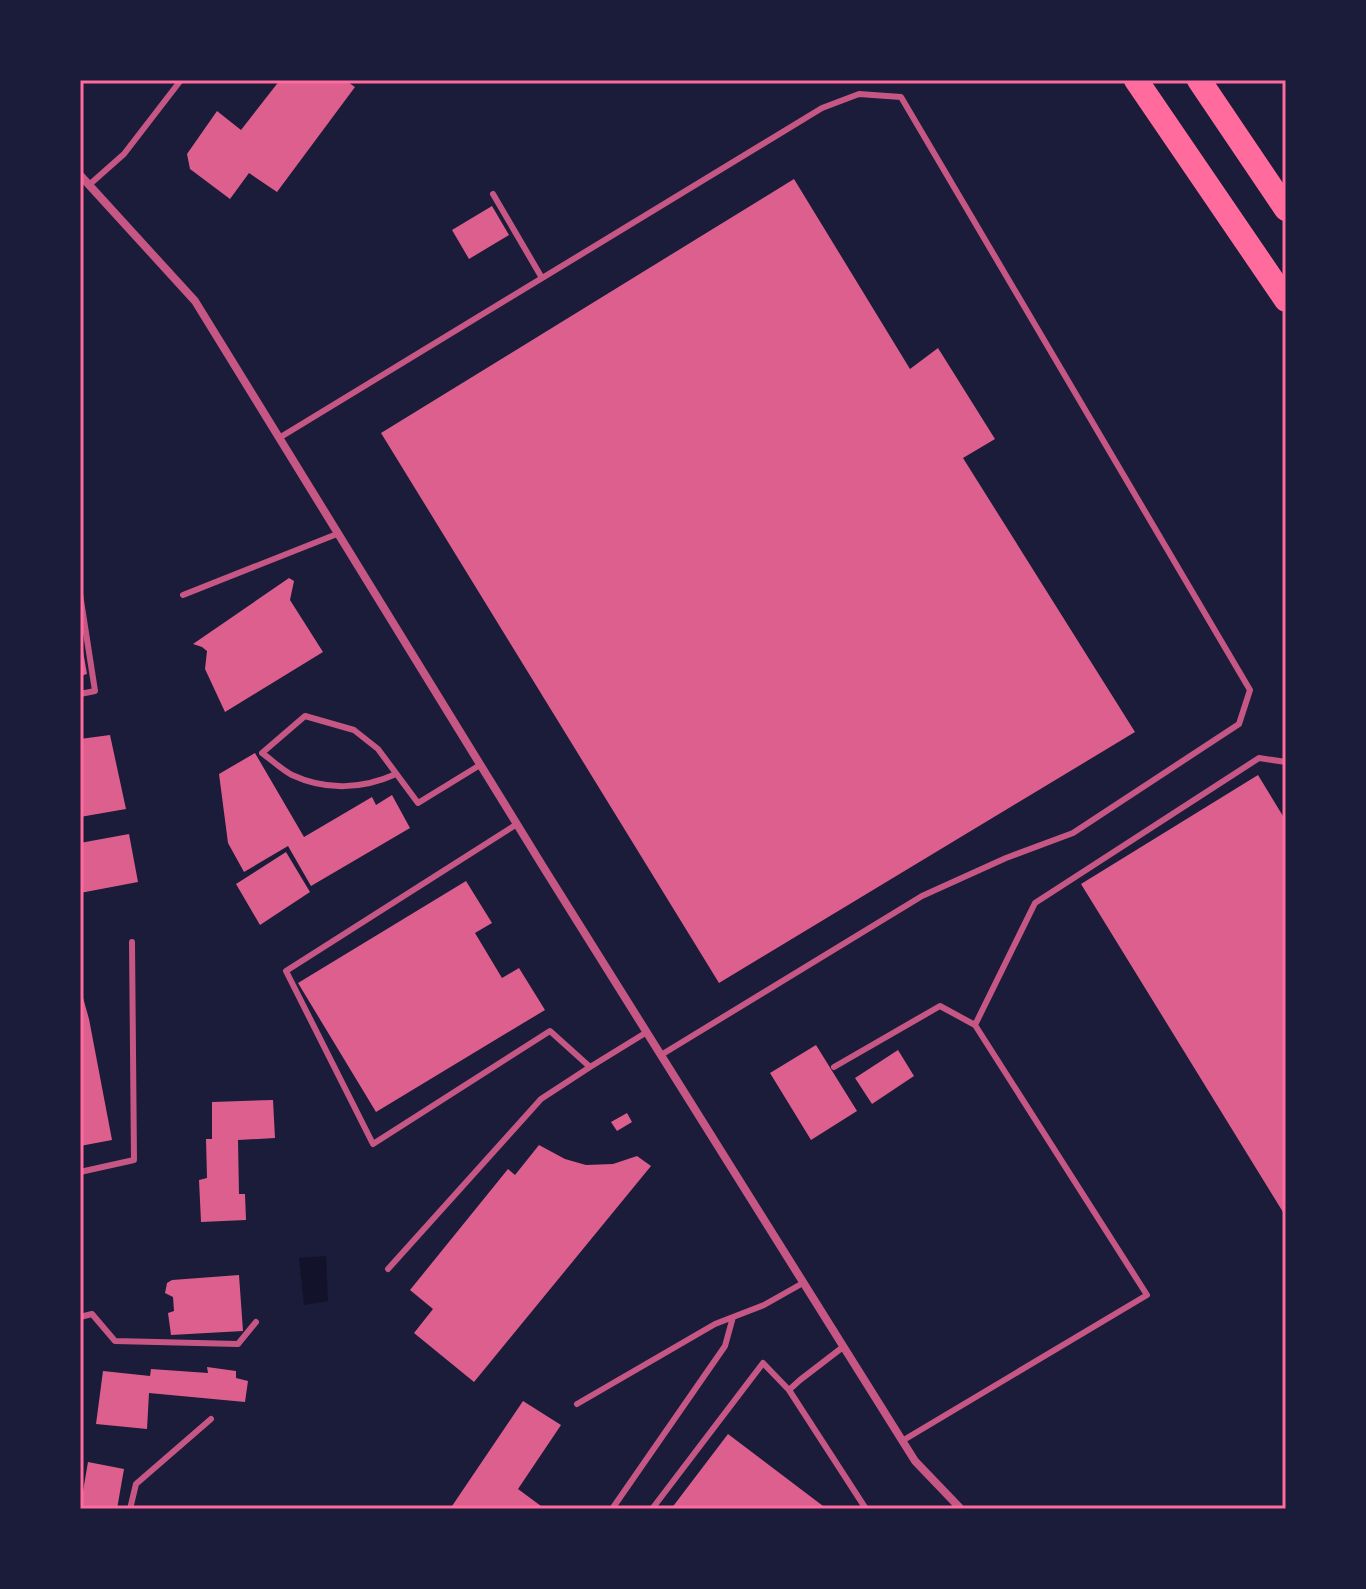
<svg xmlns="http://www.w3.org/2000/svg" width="1366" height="1589" font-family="'Golos Text',sans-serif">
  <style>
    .water { fill: #12122b }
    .building { fill: #dd5f8e }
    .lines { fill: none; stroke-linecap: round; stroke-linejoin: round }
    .service { stroke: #c65784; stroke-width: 6 }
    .minor { stroke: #c65784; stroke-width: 8 }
    .motorway { stroke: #ff6b9d; stroke-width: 24 }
    .neatline { fill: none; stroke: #ff6b9d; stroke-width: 3 }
  </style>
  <rect width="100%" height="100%" fill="#1b1b3a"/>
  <path class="water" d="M326,1256L328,1301L304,1305L299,1258Z"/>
  <path class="building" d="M280,80H345L355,87L277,192L249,173L230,199L190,169L187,154L217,111L241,130Z
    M794,179L910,369L938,348L995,439L963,458L1135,732L719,983L381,433Z
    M492,206L509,235L469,259L452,230Z
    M289,578L294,581L290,600L323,652L225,712L205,669L207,651L202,647L193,644Z
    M80,645H82L87,674L80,676Z
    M110,735L126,809L80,817V739Z
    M255,753L304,837L372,797L376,805L392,795L410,828L311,886L288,846L244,872L228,843L219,774Z
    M1258,775L1286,821V1217L1081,884Z
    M129,834L138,882L80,893V843Z
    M286,852L310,892L260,925L236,884Z
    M466,881L492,923L475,933L502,978L519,968L545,1010L376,1112L298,983Z
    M80,987L89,1019L112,1140L80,1146Z
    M816,1045L857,1111L811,1140L770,1073Z
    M898,1050L914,1076L872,1104L855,1078Z
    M273,1100L275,1138L238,1140L239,1194H245L246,1220L201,1222L199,1180L207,1178L206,1139H212V1102Z
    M627,1113L632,1122L617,1131L611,1122Z
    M539,1145L565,1159L586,1165L613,1164L637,1156L651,1166L474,1382L414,1333L433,1309L410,1290L508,1169L515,1175Z
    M239,1275L243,1331L171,1335L168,1313L174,1311L173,1297L165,1293L167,1283L172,1280Z
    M207,1367L236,1371V1378L248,1381L245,1402L149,1393L147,1429L96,1424L103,1371L150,1376L151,1369L208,1373Z
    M523,1401L561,1425L518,1489L545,1509H450Z
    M728,1434L827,1509H671Z
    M88,1462L124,1469L117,1509H80Z"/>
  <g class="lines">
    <path class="service" d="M89,185L124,154L181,80
      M493,194L542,278
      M279,438L822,108L859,94L901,97L1250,690L1239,724L1073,833L1006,858L922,896L661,1055
      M80,594L95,691L80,694
      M183,595L337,534
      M396,774C363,789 326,791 292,775C282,770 272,760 262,753L305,716L354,730L378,749L418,803L480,765
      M517,824L286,971L373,1144L550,1031L590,1067L647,1032
      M834,1067L940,1006L975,1025
      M80,1172L134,1160L132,942
      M388,1269L541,1099L590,1067
      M80,1317L92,1314L115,1341L238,1344L256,1322
      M843,1347L800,1380L789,1390L866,1509
      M577,1404L715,1324L764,1305L803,1283
      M902,1441L1147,1295L975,1025L1035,903L1259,758L1286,762
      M130,1509L136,1484L211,1419
      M612,1509L725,1346L733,1317
      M652,1509L763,1363L789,1390"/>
    <path class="minor" d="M80,175L195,301L542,865L915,1461L961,1509"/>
    <path class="motorway" d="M1136,80L1286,300
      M1199,80L1286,209"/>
  </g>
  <rect width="1366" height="1589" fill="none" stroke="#1b1b3a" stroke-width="164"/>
  <rect x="82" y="82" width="1202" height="1425" class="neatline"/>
</svg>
